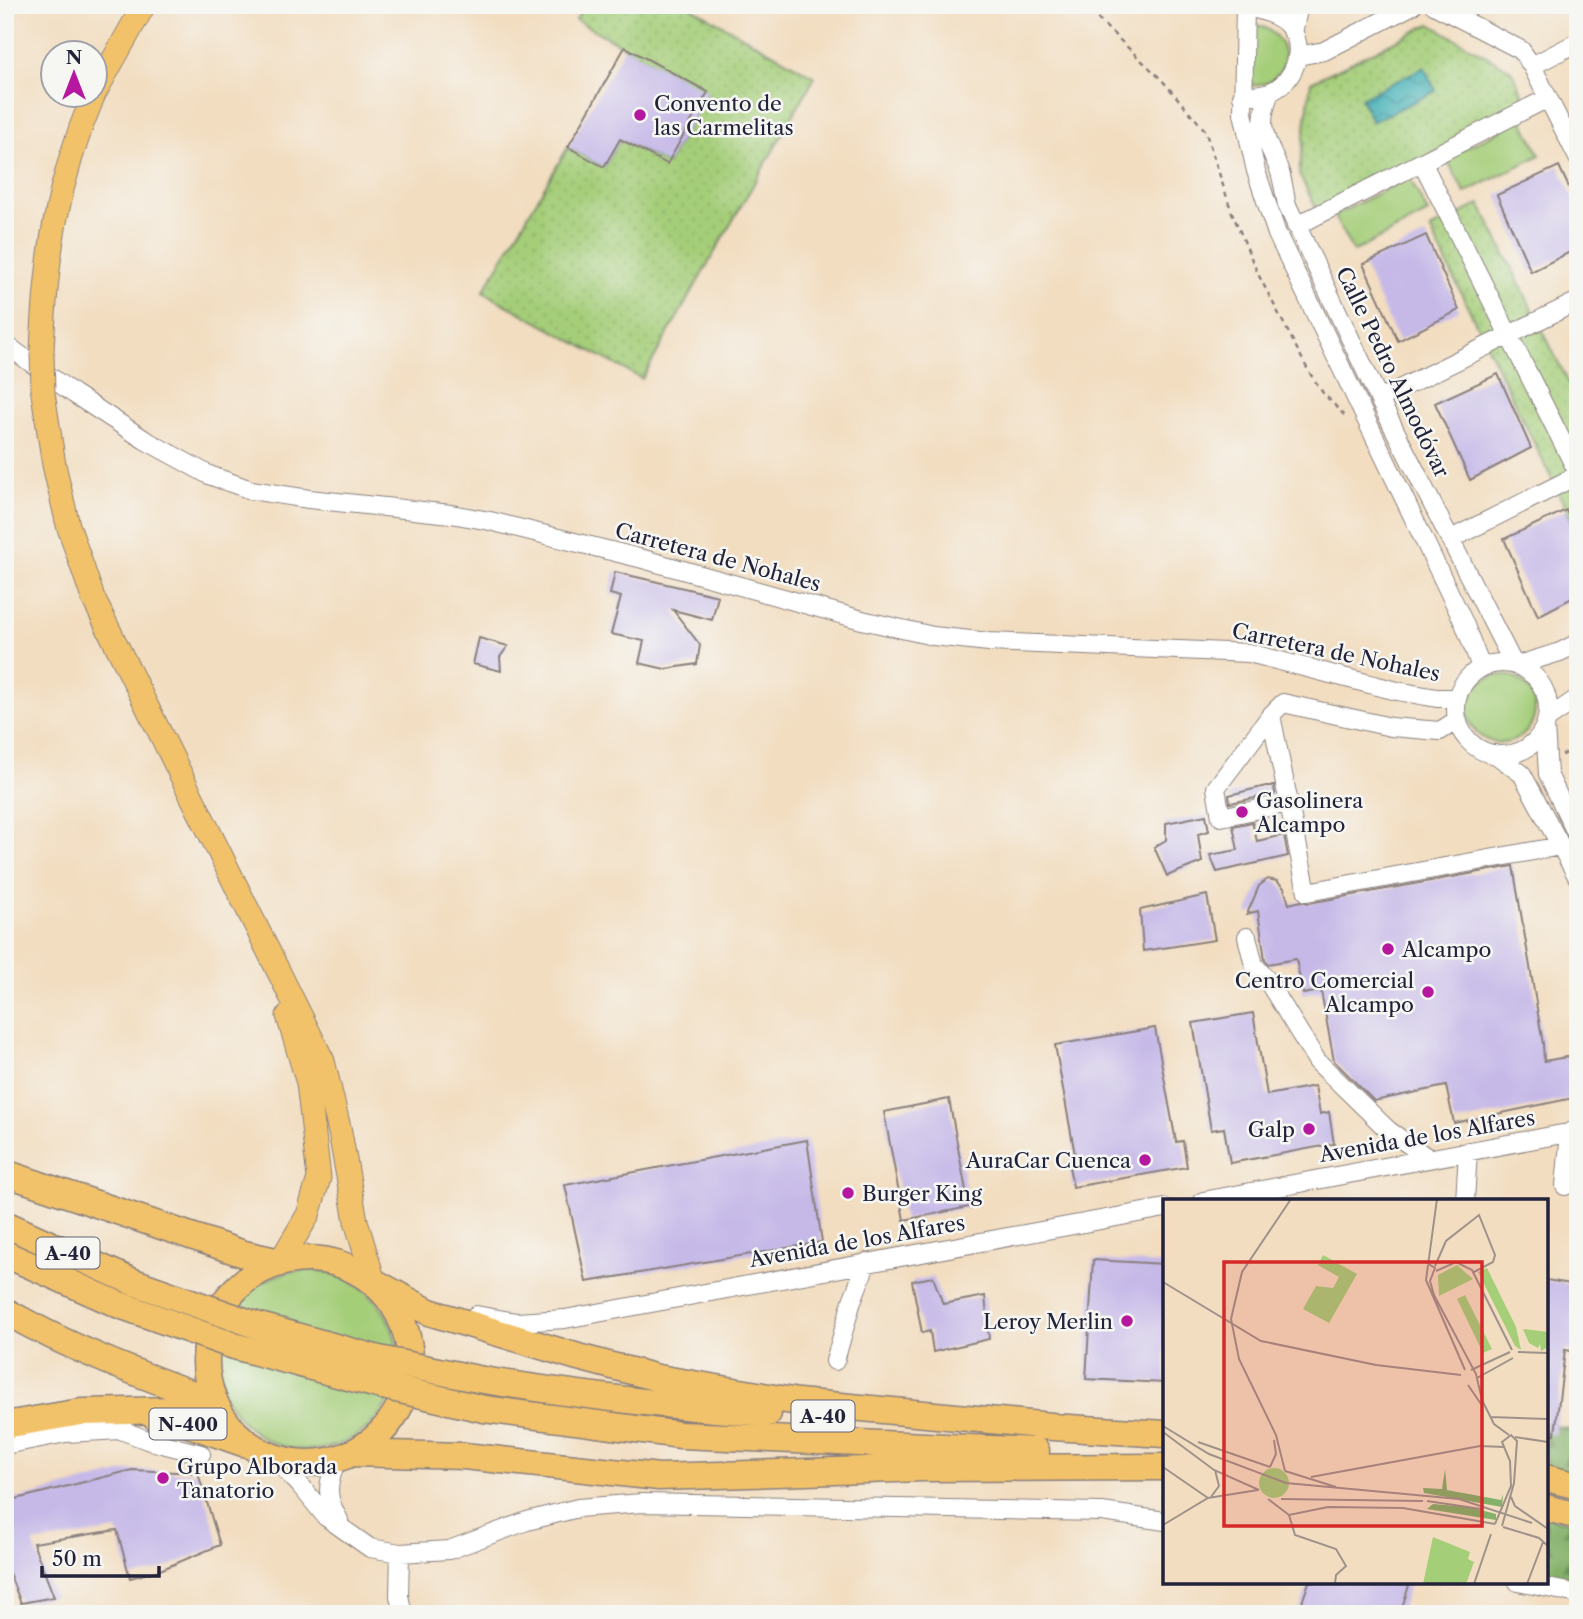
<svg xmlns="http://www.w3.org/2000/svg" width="1583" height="1619" font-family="'Libre Caslon Text',serif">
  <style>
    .grass { fill: #a5ce79; stroke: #64785a; stroke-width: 2 }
    .forest { fill: url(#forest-firs); stroke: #536a52; stroke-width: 2 }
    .garden { fill: url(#garden-dots); stroke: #64785a; stroke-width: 2 }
    .water { fill: url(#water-waves); stroke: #306978; stroke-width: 2 }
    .building { fill: #c6b9e8 }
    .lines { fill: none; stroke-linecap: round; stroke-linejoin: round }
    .minor-casing { stroke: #8a807e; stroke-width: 20 }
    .major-casing { stroke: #8a807e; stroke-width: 25 }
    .highway-casing { stroke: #8a807e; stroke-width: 29 }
    .path { stroke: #8a807e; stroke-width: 2.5; stroke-dasharray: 5 5; stroke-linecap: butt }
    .minor { stroke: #fff; stroke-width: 18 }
    .major { stroke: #f2c26a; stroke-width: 23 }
    .highway { stroke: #f2c26a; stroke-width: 26 }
    .major-bridge-casing { stroke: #8a807e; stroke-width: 25; stroke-linecap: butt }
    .highway-bridge-casing { stroke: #8a807e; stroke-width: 29; stroke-linecap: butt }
    .major-bridge { stroke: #f2c26a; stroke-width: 23 }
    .highway-bridge { stroke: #f2c26a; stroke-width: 26 }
    .poi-dot { fill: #b5179e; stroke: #f6f6f2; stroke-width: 2.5 }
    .labels { text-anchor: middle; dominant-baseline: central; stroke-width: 5; stroke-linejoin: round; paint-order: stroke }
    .shield { fill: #f6f6f2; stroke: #626272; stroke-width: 2 }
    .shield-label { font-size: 19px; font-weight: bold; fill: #22223b }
    .poi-label { font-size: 21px; fill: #22223b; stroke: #f6f6f2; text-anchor: start }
    .street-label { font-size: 21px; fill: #22223b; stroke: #f6f6f2 }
    .inset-road { fill: none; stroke: #9f928b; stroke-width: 2 }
    .view { fill: #d62828; fill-opacity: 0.15; stroke: #d62828; stroke-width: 3.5 }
    .inset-edge { fill: none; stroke: #22223b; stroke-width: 3.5 }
  </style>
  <defs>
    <pattern id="forest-firs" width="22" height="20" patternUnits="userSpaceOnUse" patternTransform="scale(1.75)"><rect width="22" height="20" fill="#84b169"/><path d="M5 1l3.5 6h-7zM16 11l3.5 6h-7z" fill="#6c9058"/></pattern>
    <pattern id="garden-dots" width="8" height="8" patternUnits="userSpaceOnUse" patternTransform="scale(1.75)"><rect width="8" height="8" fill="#a5ce79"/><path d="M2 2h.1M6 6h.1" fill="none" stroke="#8eb16a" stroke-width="1.8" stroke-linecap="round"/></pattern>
    <pattern id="water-waves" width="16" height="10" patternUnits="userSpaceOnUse" patternTransform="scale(1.75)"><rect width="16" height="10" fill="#3fb0b6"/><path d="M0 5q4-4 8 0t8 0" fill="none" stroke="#348f95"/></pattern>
  </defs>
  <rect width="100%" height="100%" fill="#f6f6f2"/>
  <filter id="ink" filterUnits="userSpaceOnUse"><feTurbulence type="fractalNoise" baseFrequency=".0143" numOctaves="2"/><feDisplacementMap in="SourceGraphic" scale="14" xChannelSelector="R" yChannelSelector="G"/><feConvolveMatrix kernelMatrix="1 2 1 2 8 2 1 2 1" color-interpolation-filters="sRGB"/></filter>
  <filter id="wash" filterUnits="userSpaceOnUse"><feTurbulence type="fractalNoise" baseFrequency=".00686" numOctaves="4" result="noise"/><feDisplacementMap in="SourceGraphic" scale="28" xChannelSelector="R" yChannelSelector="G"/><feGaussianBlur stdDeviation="1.57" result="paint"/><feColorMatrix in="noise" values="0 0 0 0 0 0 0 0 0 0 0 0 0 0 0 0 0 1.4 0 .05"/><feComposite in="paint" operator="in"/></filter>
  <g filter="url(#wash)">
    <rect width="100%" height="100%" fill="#f2ddc0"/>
    <path class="grass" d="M1254,24C1282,30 1298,63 1270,81C1265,84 1256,85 1249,86Z
      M1522,119L1540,155L1465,193L1446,158Z
      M1409,177L1428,213L1353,252L1334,216Z
      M1467 709a34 34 0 1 1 68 0a34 34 0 1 1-68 0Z
      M218 1360a90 90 0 1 1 180 0a90 90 0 1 1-180 0Z"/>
    <path class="forest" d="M1546,1424L1578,1431V1474L1546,1468Z
      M1546,1516L1578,1524V1581L1546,1572Z"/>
    <path class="garden" d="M584,5H687L815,77L642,379L483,292L568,147L604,167L620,139L667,164L707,93L576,20Z
      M1430,24L1511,70L1528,105L1318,212L1299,174L1311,82Z
      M1480,204L1578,402V533L1430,229Z"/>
    <path class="water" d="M1424,67L1436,91L1372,122L1361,98Z"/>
    <g id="blocks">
      <path class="building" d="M625,47L708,92L667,164L620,139L604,167L568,147Z
        M1559,166L1578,207V248L1531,272L1497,195Z
        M1426,235L1459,310L1398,341L1363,264Z
        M1498,374L1531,448L1470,480L1435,403Z
        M1566,510L1578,536V595L1538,616L1504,539Z
        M615,572L718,596L712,620L673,610L700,645L697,664L665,669L639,663L644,641L611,634L621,597L610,594Z
        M479,638L508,646L500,657L501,671L473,664Z
        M1266,786H1274L1275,794L1230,803L1229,795Z
        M1206,815L1209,831L1198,834L1202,862L1167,876L1154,847L1166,840V823Z
        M1252,822L1257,841L1284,835L1288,856L1217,872L1210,855L1238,850L1233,826Z
        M1513,866L1543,1044L1544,1061L1578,1055V1097L1454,1123L1446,1086L1374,1101L1334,1061L1321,991L1303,994L1296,959L1268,964L1265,960L1258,911L1247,914L1259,886L1267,879L1277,881L1284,888L1289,904L1301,901L1309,903Z
        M1207,895L1215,940L1143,951L1140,910Z
        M1253,1013L1267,1095L1315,1086L1320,1114L1329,1112L1334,1144L1230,1163L1224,1128L1211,1130L1193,1023Z
        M1155,1028L1176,1142L1183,1141L1187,1167L1073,1187L1068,1161L1076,1160L1055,1045Z
        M949,1099L969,1207L904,1220L884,1112Z
        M807,1140L822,1242L586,1282L565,1185Z
        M1093,1260L1165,1264V1383L1086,1379Z
        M933,1277L943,1304L985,1296L989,1339L933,1352L930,1331L922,1333L912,1281Z
        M1546,1280L1578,1285V1352L1565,1350L1555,1434H1546Z
        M132,1470L198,1473L220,1545L160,1570L130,1578L117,1530L33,1543L54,1597L21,1603L5,1563V1476H9L16,1499Z
        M1309,1582H1410L1400,1614H1298Z"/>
    </g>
  </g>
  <g filter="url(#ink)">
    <use href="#blocks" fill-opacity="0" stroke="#8a807e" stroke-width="2"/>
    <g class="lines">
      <defs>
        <path id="minor" d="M1245,5L1243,113L1256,171L1277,234L1464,623L1481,667
          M1434,5L1521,50L1532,66L1578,158
          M1293,33L1299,5
          M1298,56L1324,51L1413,5
          M1532,66L1578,42
          M1270,92C1255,131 1267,138 1280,172C1283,183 1285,194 1287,205L1379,399L1513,663
          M1242,96C1251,95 1262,95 1270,92C1297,81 1308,43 1286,23C1275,13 1258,10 1245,6
          M1422,162L1578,473
          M1296,226L1548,98
          M5,344L74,394L145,440L209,475L251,490L309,499L451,514L490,521L643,559L862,620L933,636L989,642L1249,653L1397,691L1437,698H1456
          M1379,399L1578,301
          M1451,539L1578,475
          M1456 709a46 46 0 1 1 92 0a46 46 0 1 1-92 0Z
          M1518,665L1560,652L1578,643
          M1271,715L1216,788L1221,817L1288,803
          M1547,719L1578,698
          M1457,720L1440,731L1391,727L1283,703L1271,715L1307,892L1561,846
          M1545,726L1548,774L1578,837
          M1495,754L1522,774L1578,878
          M1247,937L1254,965L1267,980L1317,1061L1388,1130L1428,1158
          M1565,1186L1570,1132
          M1203,1201L1578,1131
          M1465,1201L1468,1151
          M476,1315L516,1322L565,1319L1165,1208
          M835,1361L852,1301L867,1262
          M121,1430L147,1440L201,1454
          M5,1445L66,1433L121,1430L124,1411
          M274,1458L300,1485L326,1517L370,1548L400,1553L449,1550L527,1521L578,1508L642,1503L1102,1512L1165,1521
          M337,1459C327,1485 325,1496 339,1520
          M400,1553L399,1596L403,1614
          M1518,1582L1578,1594"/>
        <path id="major" d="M94,94L144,5
          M42,352C46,256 56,184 94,94
          M43,393L54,465L68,525L93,598L323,1061L340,1132L356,1221L374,1282
          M280,1262L308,1215L319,1178L308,1083L288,1016"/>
        <path id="highway" d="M5,1173L244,1254L280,1262
          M5,1224L131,1281
          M5,1254L117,1304
          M206 1361a102 102 0 1 1 204 0a102 102 0 1 1-204 0Z
          M374,1282L429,1312L578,1357L658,1378L798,1402L1052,1426
          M5,1311C71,1349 141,1375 212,1401
          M483,1380C578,1395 672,1407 768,1413
          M484,1409L681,1435L1036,1451
          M156,1417L180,1421L243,1443
          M5,1425L81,1412L175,1410L212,1401
          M1037,1426L1165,1434
          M352,1453L464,1456L659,1477L924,1468L1165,1467
          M1546,1478L1578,1486
          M1546,1508L1578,1516"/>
      </defs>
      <use href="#minor" class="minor-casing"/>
      <use href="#major" class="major-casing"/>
      <use href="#highway" class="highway-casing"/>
      <path class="path" d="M1083,5L1161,79L1205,130L1231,210L1257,272L1309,372L1323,393L1346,417
        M1562,755L1578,748"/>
      <use href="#minor" class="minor"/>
      <use href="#major" class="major"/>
      <use href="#highway" class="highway"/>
      <defs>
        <path id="major-bridge" d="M42,352L43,393"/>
        <path id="highway-bridge" d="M131,1281L256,1325L379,1359L483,1380
          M117,1304L234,1346L374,1384L484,1409"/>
      </defs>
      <use href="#major-bridge" class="major-bridge-casing"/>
      <use href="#highway-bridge" class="highway-bridge-casing"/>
      <use href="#major-bridge" class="major-bridge"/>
      <use href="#highway-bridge" class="highway-bridge"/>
    </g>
  </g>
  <g class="poi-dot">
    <circle cx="640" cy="115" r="7"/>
    <circle cx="1242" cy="812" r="7"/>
    <circle cx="1388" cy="949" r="7"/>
    <circle cx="1428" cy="992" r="7"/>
    <circle cx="1309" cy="1129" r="7"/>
    <circle cx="1145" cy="1160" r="7"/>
    <circle cx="848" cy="1193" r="7"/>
    <circle cx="1127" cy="1321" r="7"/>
    <circle cx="163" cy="1478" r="7"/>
  </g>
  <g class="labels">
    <g class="shield">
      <rect x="36.5" y="1237.5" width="63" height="31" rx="5"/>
      <rect x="791.5" y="1400.5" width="63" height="31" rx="5"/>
      <rect x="149.5" y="1408.5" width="77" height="31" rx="5"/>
    </g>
    <g class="shield-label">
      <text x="68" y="1253">A-40</text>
      <text x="823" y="1416">A-40</text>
      <text x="188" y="1424">N-400</text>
    </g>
    <g class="poi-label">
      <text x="654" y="103">Convento de<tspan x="654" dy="24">las Carmelitas</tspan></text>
      <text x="1256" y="800">Gasolinera<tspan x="1256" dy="24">Alcampo</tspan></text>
      <text x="1402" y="949">Alcampo</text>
      <text x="1414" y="980" text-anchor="end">Centro Comercial<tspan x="1414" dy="24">Alcampo</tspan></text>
      <text x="1295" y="1129" text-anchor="end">Galp</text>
      <text x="1131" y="1160" text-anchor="end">AuraCar Cuenca</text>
      <text x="862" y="1193">Burger King</text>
      <text x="1113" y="1321" text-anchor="end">Leroy Merlin</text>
      <text x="177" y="1466">Grupo Alborada<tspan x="177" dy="24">Tanatorio</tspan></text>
    </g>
    <g class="street-label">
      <text transform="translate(1393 372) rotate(64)">Calle Pedro Almodóvar</text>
      <text transform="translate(718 557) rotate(15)">Carretera de Nohales</text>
      <text transform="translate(1336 652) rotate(12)">Carretera de Nohales</text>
      <text transform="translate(1427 1136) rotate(-10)">Avenida de los Alfares</text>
      <text transform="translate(857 1241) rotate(-10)">Avenida de los Alfares</text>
    </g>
  </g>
  <g transform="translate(1163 1199)">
    <rect width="385" height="385" fill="#f2ddc0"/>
    <path d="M96 284a15 15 0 1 1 30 0a15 15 0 1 1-30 0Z" fill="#a5ce79"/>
    <path d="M282,270L284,291L338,301L340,295L339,308L261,294L260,289L279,290ZM270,305L306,308L333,315V321L264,310Z" fill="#84b169"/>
    <path d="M324,69L353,128L358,151L352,147L315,73ZM270,338L307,353L305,360L311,363L303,385H260Z" fill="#a5ce79"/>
    <path d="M160,56L194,75L166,124L140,110L153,87L170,89L176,78L155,66ZM294,66L310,80L276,97L275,76ZM302,96L329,150L320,154L294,100ZM360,130L385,133V148L378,152L377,145L375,149L366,144Z" fill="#a5ce79"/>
    <path class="inset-road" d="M274,0L263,81L302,171M264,64L272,69L267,82L271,96L313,175L319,201L331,225L346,236M272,67L283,42L316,16L332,56L330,63L311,73M273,72L293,63L309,71L349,151M0,83L98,142L213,166L298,176M355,153L385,154M308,171L347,153M314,179L350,159M305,186L318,205M328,218L385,220M0,227L46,255L123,284L296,300L369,324M0,233L51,271L96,291M352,238L385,243M35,243L107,268M0,268L45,299M107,268L113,255L111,241M122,272L113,236L76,160L68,120L79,73L128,0M122,272L173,288M148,278L317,247L341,248M48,298L56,287L52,271M348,298L352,307L385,330M105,300L126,316L165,308L240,309L332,325M118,300L260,302M264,302L318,310M126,316L132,336L173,350L183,367L173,376L172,385M332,325L348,287L347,262L339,243L348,236L354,242L351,284L339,327M0,326L45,299L95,291M340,328L376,339L385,347M311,385L328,335M364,385L380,343"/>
    <path class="view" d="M61,63H319V327H61Z"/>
    <rect width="385" height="385" class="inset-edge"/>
  </g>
  <rect width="1583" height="1619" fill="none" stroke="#f6f6f2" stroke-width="28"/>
  <g transform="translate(74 74)"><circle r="33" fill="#f6f6f2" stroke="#a1a1a9" stroke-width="2"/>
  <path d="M0-5L12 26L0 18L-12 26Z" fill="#b5179e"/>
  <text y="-10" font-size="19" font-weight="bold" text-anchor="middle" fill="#22223b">N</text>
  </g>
  <path d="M42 1566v10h117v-10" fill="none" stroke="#22223b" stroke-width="3.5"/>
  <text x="52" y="1566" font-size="21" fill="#22223b" stroke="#f6f6f2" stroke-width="5" paint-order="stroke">50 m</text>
</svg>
